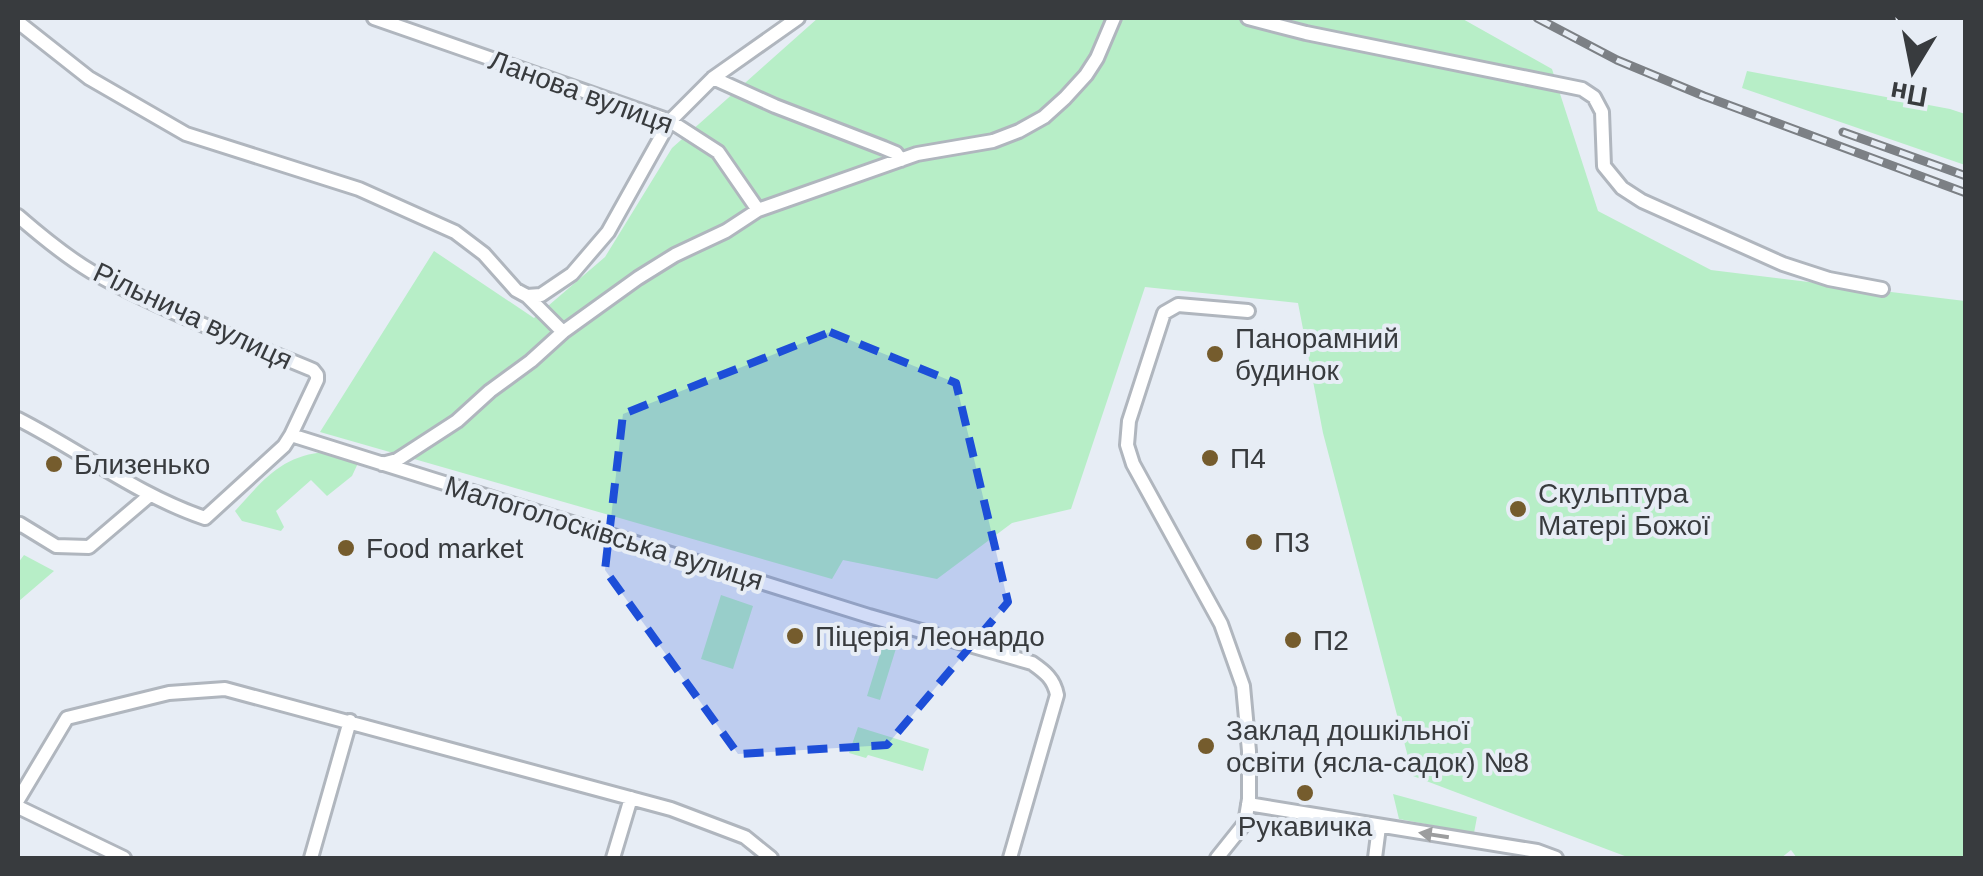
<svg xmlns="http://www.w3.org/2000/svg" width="1983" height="876" font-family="Helvetica,sans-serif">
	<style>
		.green { fill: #b7eec7 }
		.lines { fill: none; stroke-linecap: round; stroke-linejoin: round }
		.minor-casing { stroke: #b0b6be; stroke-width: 18 }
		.minor { stroke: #fff; stroke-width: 12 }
		.rail-casing { stroke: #7c8085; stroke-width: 9 }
		.rail { stroke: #e7edf5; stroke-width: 5; stroke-dasharray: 15; stroke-linecap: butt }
		.oneway { fill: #9c9d9e }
		.marked { fill: #1d4ed8; fill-opacity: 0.2; stroke: #1d4ed8; stroke-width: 8; stroke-dasharray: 20 12; stroke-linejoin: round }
		.poi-dot { fill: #755c2d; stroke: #e7edf5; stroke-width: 4 }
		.labels { text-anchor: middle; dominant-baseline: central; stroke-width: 8; stroke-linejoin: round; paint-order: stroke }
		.street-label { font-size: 28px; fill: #383b3e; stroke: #e7edf5 }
		.poi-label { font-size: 28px; fill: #383b3e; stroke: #e7edf5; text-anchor: start }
	</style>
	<rect width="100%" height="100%" fill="#e7edf5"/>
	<path class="green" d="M818 18H1461L1552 69 1598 211 1711 270 1965 301V858H1797L1791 850 1781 858H1630L1413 776 1323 433 1298 303 1145 287 1071 509 1012 523 937 579 843 560 832 579 320 432 434 251 534 318 605 257 672 148Z
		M1747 71 1950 109 1965 114V165L1742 88Z
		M326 452 346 459 359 461 352 476 327 496 311 480 276 511 284 527 281 531 242 521 235 511C263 480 282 455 326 452Z
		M24 555 54 571 19 601 18 563Z
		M721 595 753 606 733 669 701 659Z
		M885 638 898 642 880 700 867 696Z
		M858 727 929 749 923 771 868 755 866 758 849 753Z
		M1393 794 1477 817 1474 833 1399 819Z"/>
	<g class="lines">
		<defs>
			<path id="minor" d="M374 18 670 121 718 152 758 210
				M1248 18 1306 33 1582 89 1594 97 1602 112 1604 166 1622 188 1642 201 1783 264 1829 279 1882 289
				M18 22 89 78 186 134 359 189 455 232 484 254 516 290 527 296 541 295 572 274 608 232 670 121 713 78 798 18
				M713 78 775 106 884 148 896 153 901 160
				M18 216C41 236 65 256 92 272 162 311 239 339 313 370L317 375V380L291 435
				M527 296 563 332
				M18 419C81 451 137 495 205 518L284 446 291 435 869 616 1032 663C1045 672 1054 679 1057 695L1010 858
				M382 464 397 460 457 421 490 391 531 361 563 332 638 278 675 255 726 231 758 210 917 154 993 141 1019 131 1044 117 1065 98 1086 75 1097 58 1114 18
				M18 526 20 524 56 546 89 547 150 495
				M18 800 67 718 169 693 225 689 671 809 745 837 771 858
				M1248 804 1537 851 1556 858
				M18 807 124 858
				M311 858 350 721
				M613 858 631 798
				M1217 858 1245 823 1249 799V751L1243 686 1221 624 1133 464 1127 445 1129 421 1164 313 1178 305 1248 311
				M1375 858 1379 827"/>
		</defs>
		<use href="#minor" class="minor-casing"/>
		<use href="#minor" class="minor"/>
		<defs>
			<path id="rail" d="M1537 18 1617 60 1704 96 1966 193
				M1843 132 1966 176"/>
		</defs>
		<use href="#rail" class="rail-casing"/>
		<use href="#rail" class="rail"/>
	</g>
	<defs><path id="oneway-solid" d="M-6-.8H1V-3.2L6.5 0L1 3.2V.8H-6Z" transform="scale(2.5)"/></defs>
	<use class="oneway" href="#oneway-solid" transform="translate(1434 835) rotate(-171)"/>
	<path class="marked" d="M830 332 956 383 1008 602 887 745 738 754 605 570 623 414Z"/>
	<g class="poi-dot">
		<circle cx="1215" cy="354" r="10"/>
		<circle cx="1210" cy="458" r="10"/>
		<circle cx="54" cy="464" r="10"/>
		<circle cx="1518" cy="509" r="10"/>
		<circle cx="1254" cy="542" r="10"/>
		<circle cx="346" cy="548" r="10"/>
		<circle cx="795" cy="636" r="10"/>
		<circle cx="1293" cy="640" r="10"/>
		<circle cx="1206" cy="746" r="10"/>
		<circle cx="1305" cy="793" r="10"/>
	</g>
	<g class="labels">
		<g class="street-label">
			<text transform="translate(581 92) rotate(20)">Ланова вулиця</text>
			<text transform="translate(193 316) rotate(25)">Рільнича вулиця</text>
			<text transform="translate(604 533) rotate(17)">Малоголосківська вулиця</text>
		</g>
		<g class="poi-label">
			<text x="1235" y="338">Панорамний<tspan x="1235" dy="32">будинок</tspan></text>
			<text x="1230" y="458">П4</text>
			<text x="74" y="464">Близенько</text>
			<text x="1538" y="493">Скульптура<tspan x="1538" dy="32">Матері Божої</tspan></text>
			<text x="1274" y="542">П3</text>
			<text x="366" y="548">Food market</text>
			<text x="815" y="636">Піцерія Леонардо</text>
			<text x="1313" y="640">П2</text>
			<text x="1226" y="730">Заклад дошкільної<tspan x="1226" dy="32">освіти (ясла-садок) №8</tspan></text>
			<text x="1305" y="826" text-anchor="middle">Рукавичка</text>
		</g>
	</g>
	<rect width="1983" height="876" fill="none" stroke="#383b3e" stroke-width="40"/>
	<g transform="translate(1913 70) rotate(190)" stroke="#e7edf5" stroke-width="8" paint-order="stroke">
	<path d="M0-8L18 38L0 25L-18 38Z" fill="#383b3e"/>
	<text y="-15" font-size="28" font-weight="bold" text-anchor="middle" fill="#383b3e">Пн</text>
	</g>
</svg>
